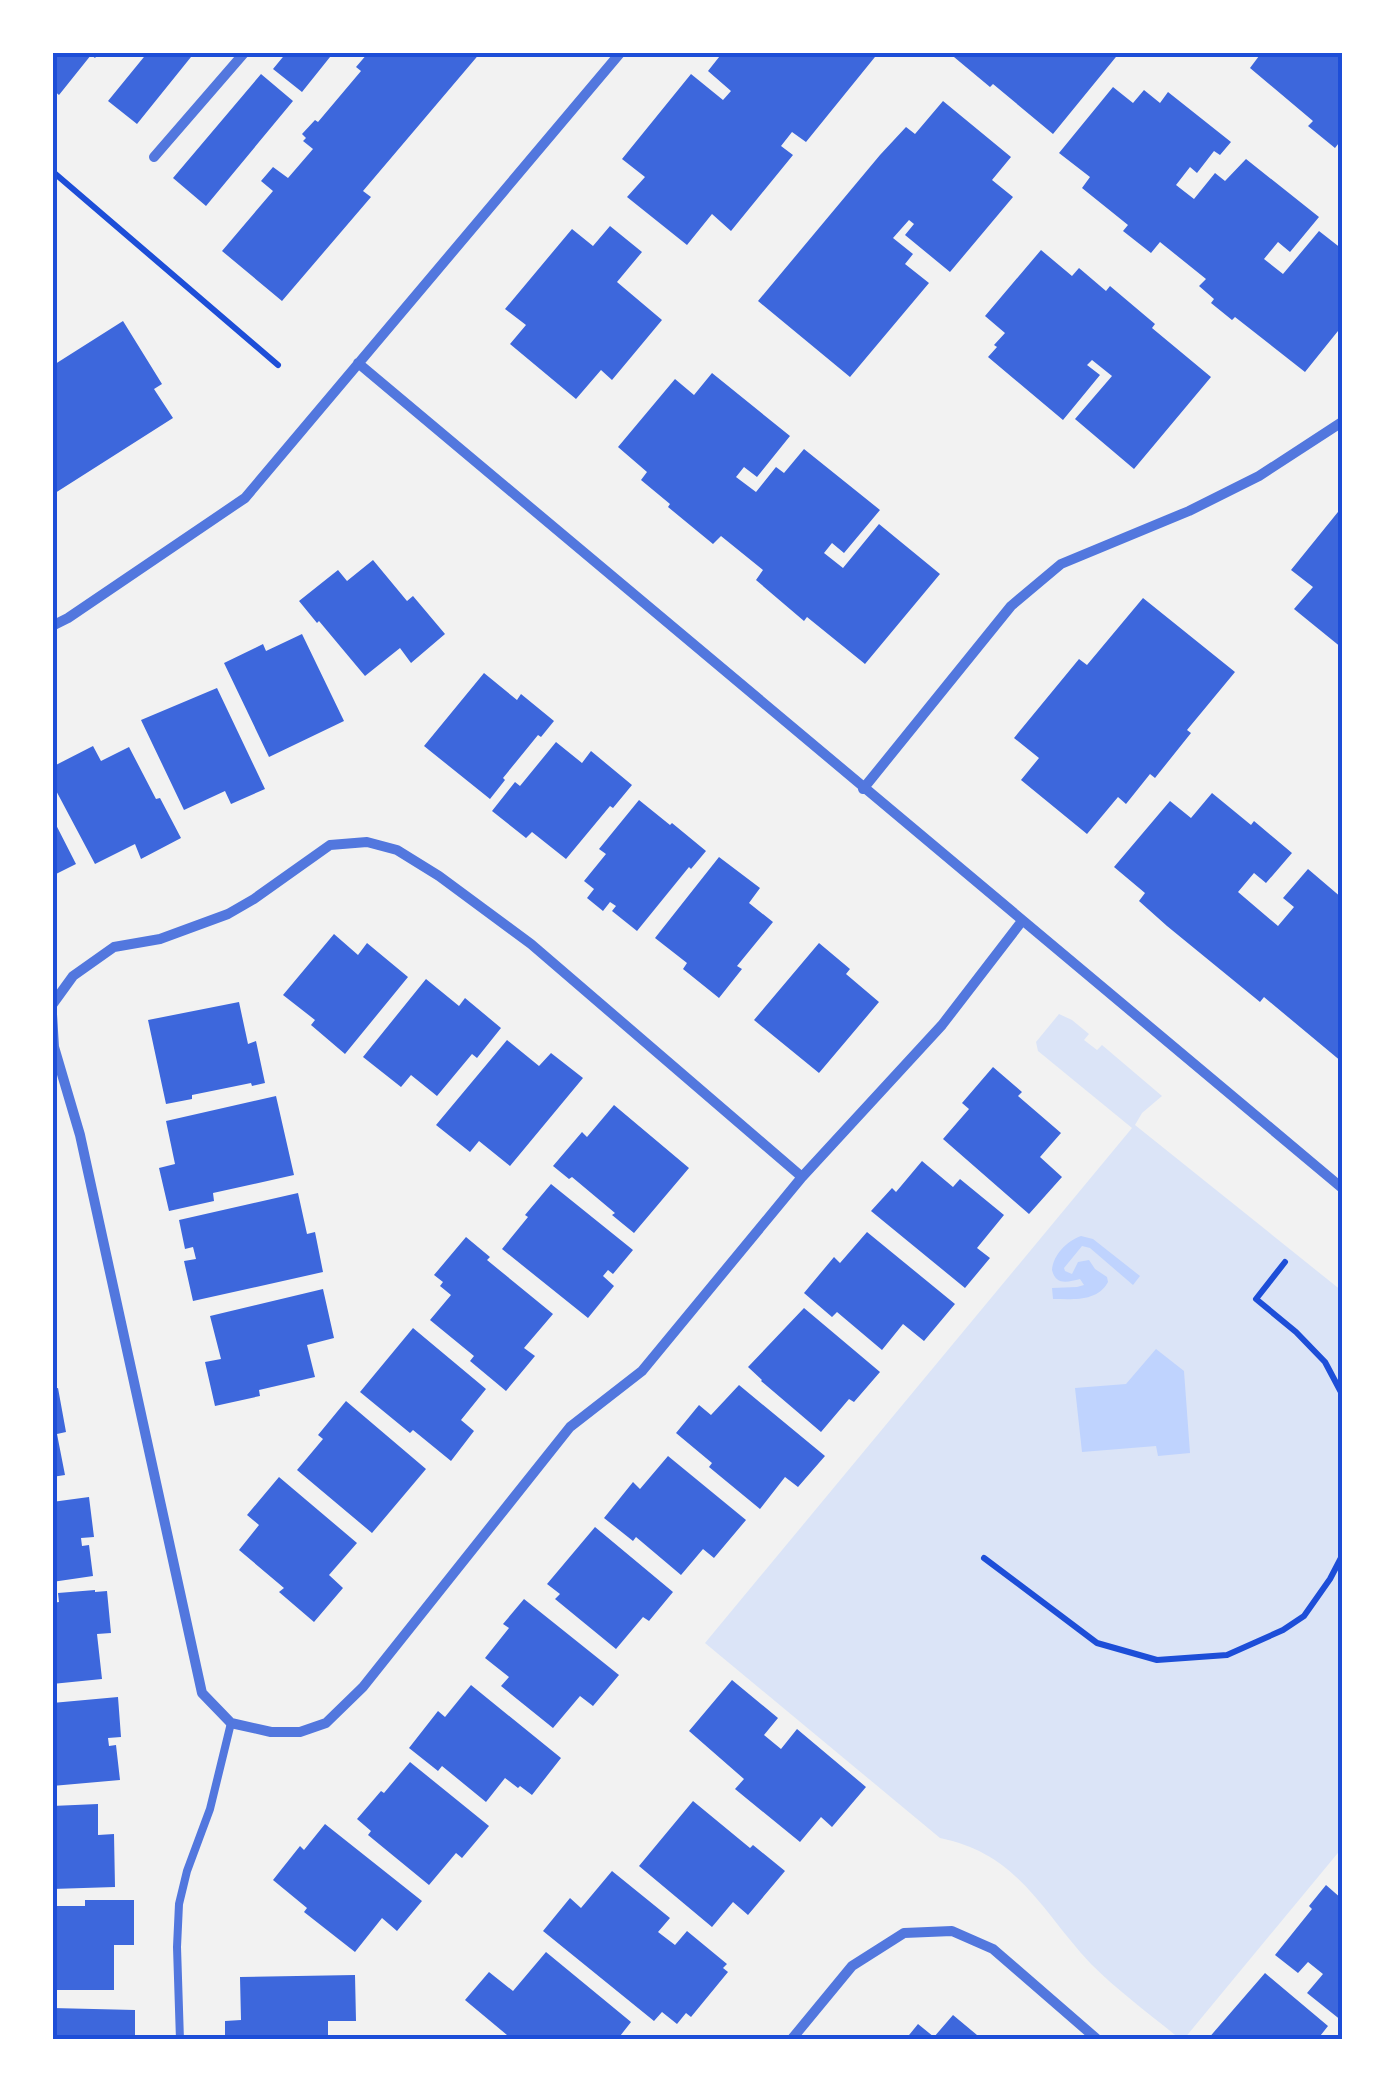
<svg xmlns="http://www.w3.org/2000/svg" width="1395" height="2092" font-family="'Titillium Web',sans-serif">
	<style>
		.green { fill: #dbe4f7 }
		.water { fill: #bfd3fe }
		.building { fill: #3d67dc }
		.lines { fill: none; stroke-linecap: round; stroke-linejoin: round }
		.path { stroke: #1d4ed8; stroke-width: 6 }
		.service { stroke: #5277de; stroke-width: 8 }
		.minor { stroke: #5277de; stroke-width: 10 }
		.neatline { fill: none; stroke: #1d4ed8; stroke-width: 4 }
	</style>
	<rect width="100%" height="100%" fill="#f2f2f2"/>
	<path class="green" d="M1059 1014 1072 1020 1089 1034 1084 1040 1097 1050 1102 1045 1162 1096 1142 1113 1135 1125 1342 1291V1848L1184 2039H1180C1151 2015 1118 1991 1091 1964 1041 1911 1019 1854 940 1838L705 1643 1132 1128 1038 1051 1036 1042Z"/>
	<path class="water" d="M1081 1236 1093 1239 1140 1276 1133 1285 1090 1248 1082 1246 1064 1268 1065 1271 1072 1274 1078 1262 1089 1260 1095 1269 1107 1277 1108 1282C1097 1302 1074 1299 1053 1299L1052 1288 1077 1287 1084 1285 1080 1279C1068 1282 1056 1286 1052 1270 1053 1255 1067 1241 1081 1236Z
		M1156 1349 1184 1371 1190 1453 1158 1456 1156 1446 1082 1452 1075 1388 1126 1384Z"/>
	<path class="building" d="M52 52H100L95 58 91 55 59 95 52 89Z
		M148 52H195L137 124 108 101Z
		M287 52H334L302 92 273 69Z
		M377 52H481L363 191 371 197 282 301 222 251 273 191 261 181 273 167 288 178 313 149 303 141 306 138 302 134 315 120 318 122 361 71 356 67 368 53 372 57Z
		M723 52H879L806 142 792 132 781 146 793 155 731 231 712 214 687 245 627 197 645 177 622 159 691 74 723 100 731 91 708 71Z
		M948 52H1120L1053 134 993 84 990 87Z
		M1262 52H1342V139L1335 148 1308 126 1313 121 1250 68Z
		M261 74 293 101 206 206 173 178Z
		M1113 87 1133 103 1144 90 1160 103 1168 92 1231 142 1220 155 1214 151 1197 173 1190 167 1176 185 1194 199 1215 173 1225 181 1246 159 1319 217 1290 252 1278 242 1264 259 1283 274 1319 231 1342 249V326L1305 372 1235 317 1232 320 1211 303 1214 299 1199 286 1206 279 1160 242 1151 253 1123 231 1128 225 1082 188 1090 177 1059 153Z
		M943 101 1011 157 992 180 1013 197 950 272 905 235 914 224 909 220 893 238 913 254 905 264 929 283 850 377 758 301 880 155 906 127 915 134Z
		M610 226 642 252 617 282 662 320 612 380 601 370 576 399 510 344 526 325 505 309 572 229 593 246Z
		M1041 250 1072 276 1079 268 1106 291 1110 286 1155 324 1152 328 1211 377 1134 469 1075 419 1112 376 1092 360 1087 365 1100 375 1063 420 988 357 997 347 994 345 1005 333 985 316Z
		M123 321 162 384 154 389 173 418 52 495V366Z
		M712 373 790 436 757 477 744 467 736 477 756 492 776 467 784 473 804 449 880 510 844 553 832 543 824 553 843 568 879 524 940 574 865 664 807 617 804 621 756 580 763 570 721 536 713 544 668 507 670 504 641 480 647 472 618 447 675 379 694 395Z
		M1342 507V648L1294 609 1313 587 1291 570Z
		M373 560 407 601 413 596 445 634 411 663 400 648 365 676 319 621 317 623 299 601 338 570 347 581Z
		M1143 598 1235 672 1187 730 1191 733 1155 778 1150 774 1126 804 1118 797 1087 834 1021 780 1039 758 1014 738 1079 659 1087 665Z
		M302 634 344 721 269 757 224 663 263 644 266 651Z
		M484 673 517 700 521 694 554 721 541 737 538 735 503 778 505 780 490 799 424 746Z
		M217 688 265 789 231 804 225 791 184 810 141 720Z
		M556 742 582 763 591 751 632 785 613 808 610 806 566 859 532 832 526 838 492 811 515 782 520 786Z
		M93 746 101 761 129 747 156 799 160 798 181 838 141 859 135 844 95 864 52 783V767Z
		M1212 793 1251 825 1254 821 1292 853 1266 883 1254 873 1238 892 1278 926 1294 907 1283 898 1308 869 1342 898 1340 906 1342 909V1062L1264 997 1260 1002 1167 926 1139 901 1145 893 1114 867 1170 801 1191 818Z
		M639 800 670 825 672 823 706 851 691 869 689 867 637 931 612 911 616 906 610 902 603 911 587 898 594 889 584 881 606 854 599 849Z
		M52 817 76 864 52 876Z
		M719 857 760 888 749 903 773 922 737 966 742 969 719 998 683 969 687 963 655 938Z
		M334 934 358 955 367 943 408 977 345 1054 311 1025 315 1020 283 995Z
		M819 943 850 969 846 974 879 1002 819 1073 754 1020Z
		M426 979 459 1006 465 998 501 1028 477 1058 472 1054 437 1096 411 1075 401 1087 363 1057Z
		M239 1002 248 1044 256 1041 265 1083 252 1086 251 1083 192 1095V1099L166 1104 148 1020Z
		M507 1040 539 1066 551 1053 583 1078 510 1166 479 1141 470 1152 436 1125Z
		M993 1067 1022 1092 1018 1096 1061 1133 1040 1157 1062 1177 1029 1214 943 1139 969 1109 962 1103Z
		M276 1096 294 1175 213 1193 214 1201 169 1211 159 1168 175 1164 166 1121Z
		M614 1105 689 1168 634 1233 612 1215 615 1213 572 1177 569 1179 553 1166 582 1132 587 1137Z
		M922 1161 953 1187 960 1179 1004 1215 977 1248 990 1258 965 1288 871 1211 892 1188 896 1192Z
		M551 1184 633 1250 613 1274 608 1270 603 1276 614 1286 588 1318 502 1249 528 1217 525 1215Z
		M298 1193 307 1234 315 1232 323 1272 193 1301 184 1261 196 1259 193 1247 185 1249 179 1220Z
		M867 1232 955 1304 924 1341 903 1324 882 1350 837 1312 832 1317 804 1293 834 1257 840 1263Z
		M466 1237 490 1257 487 1260 553 1314 524 1348 535 1356 506 1391 470 1361 474 1356 430 1320 451 1295 440 1286 443 1282 434 1275Z
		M323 1289 334 1338 307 1345 315 1377 259 1390 260 1396 215 1406 205 1362 221 1359 210 1316Z
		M804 1308 880 1372 854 1402 849 1399 821 1432 761 1381 762 1380 748 1367Z
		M413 1328 486 1389 461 1420 474 1431 451 1461 413 1430 410 1433 360 1392Z
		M739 1385 825 1456 798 1487 785 1477 760 1509 709 1467 712 1463 676 1433 699 1405 711 1415Z
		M58 1388 66 1432 57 1434 65 1475 52 1477V1389Z
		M346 1401 426 1469 372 1533 297 1470 323 1439 318 1435Z
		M668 1456 746 1520 714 1558 703 1549 681 1575 636 1537 633 1541 604 1518 633 1482 640 1489Z
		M279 1477 357 1543 329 1575 343 1588 314 1622 279 1592 284 1588 239 1550 259 1525 247 1515Z
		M89 1497 94 1537 81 1538 82 1546 89 1545 93 1576 52 1582V1502Z
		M595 1527 673 1592 649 1621 643 1617 616 1649 555 1599 560 1594 547 1584Z
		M95 1590V1592L107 1591 111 1633 97 1634 102 1679 52 1684V1603L59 1602 58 1593Z
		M524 1599 619 1675 593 1706 580 1696 553 1728 501 1686 509 1677 485 1658 509 1628 503 1624Z
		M732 1680 778 1718 764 1735 781 1749 797 1729 866 1787 832 1827 821 1817 800 1842 735 1789 744 1779 689 1731Z
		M471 1685 561 1758 532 1795 520 1786 518 1788 505 1778 486 1802 442 1766 438 1771 409 1748 438 1711 445 1717Z
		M118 1697 121 1737 108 1738 109 1746 116 1745 120 1780 52 1786V1703Z
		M410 1762 489 1826 462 1858 456 1853 429 1885 368 1835 371 1831 357 1819 381 1791 384 1793Z
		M693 1801 750 1848 753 1845 785 1871 748 1915 733 1902 712 1927 639 1866Z
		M98 1804V1835L114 1834 115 1887 52 1889V1806Z
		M325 1824 422 1901 397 1931 382 1918 355 1952 304 1912 307 1908 273 1880 300 1846 304 1850Z
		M612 1871 670 1918 658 1932 675 1945 687 1931 727 1964 723 1968 728 1972 691 2017 686 2013 677 2024 662 2012 654 2021 543 1931 570 1898 581 1908Z
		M1326 1885 1342 1899V2021L1307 1993 1323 1974 1308 1962 1298 1973 1275 1955 1312 1909 1309 1906Z
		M85 1900H134V1945H114V1990H52V1906H85Z
		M546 1952 631 2022 617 2040H513L465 2000 489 1972 513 1991Z
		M1265 1973 1328 2026 1317 2040H1207Z
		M355 1975 356 2021H328V2040H225V2021L241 2020 240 1977Z
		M52 2008 135 2010V2039L52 2040Z
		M953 2015 983 2040H905L918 2024 934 2037Z"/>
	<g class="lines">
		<path class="path" d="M52 171 278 365
			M1285 1262 1256 1299 1296 1332 1325 1362 1342 1394
			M984 1558 1097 1643 1157 1660 1227 1655 1283 1630 1304 1616 1330 1579 1342 1556"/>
		<path class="service" d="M180 2040 177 1947 179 1904 187 1871 210 1809 231 1723"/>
		<path class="minor" d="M154 157 245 52
			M358 363 1342 1188
			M52 626 68 618 245 498 621 52
			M863 789 1011 606 1061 564 1189 511 1259 476 1342 422
			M52 1005 73 976 114 947 160 939 228 914 254 899 330 845 367 842 397 850 439 876 531 944 802 1177
			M52 1014 54 1047 80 1135 202 1693 231 1723 271 1732H300L326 1723 363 1687 570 1427 642 1371 802 1177 942 1025 1022 921
			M791 2040 852 1966 904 1933 952 1931 993 1949 1098 2040"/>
	</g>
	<rect width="1395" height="2092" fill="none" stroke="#ffffff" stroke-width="110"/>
	<rect x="55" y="55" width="1285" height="1982" class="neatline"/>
</svg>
